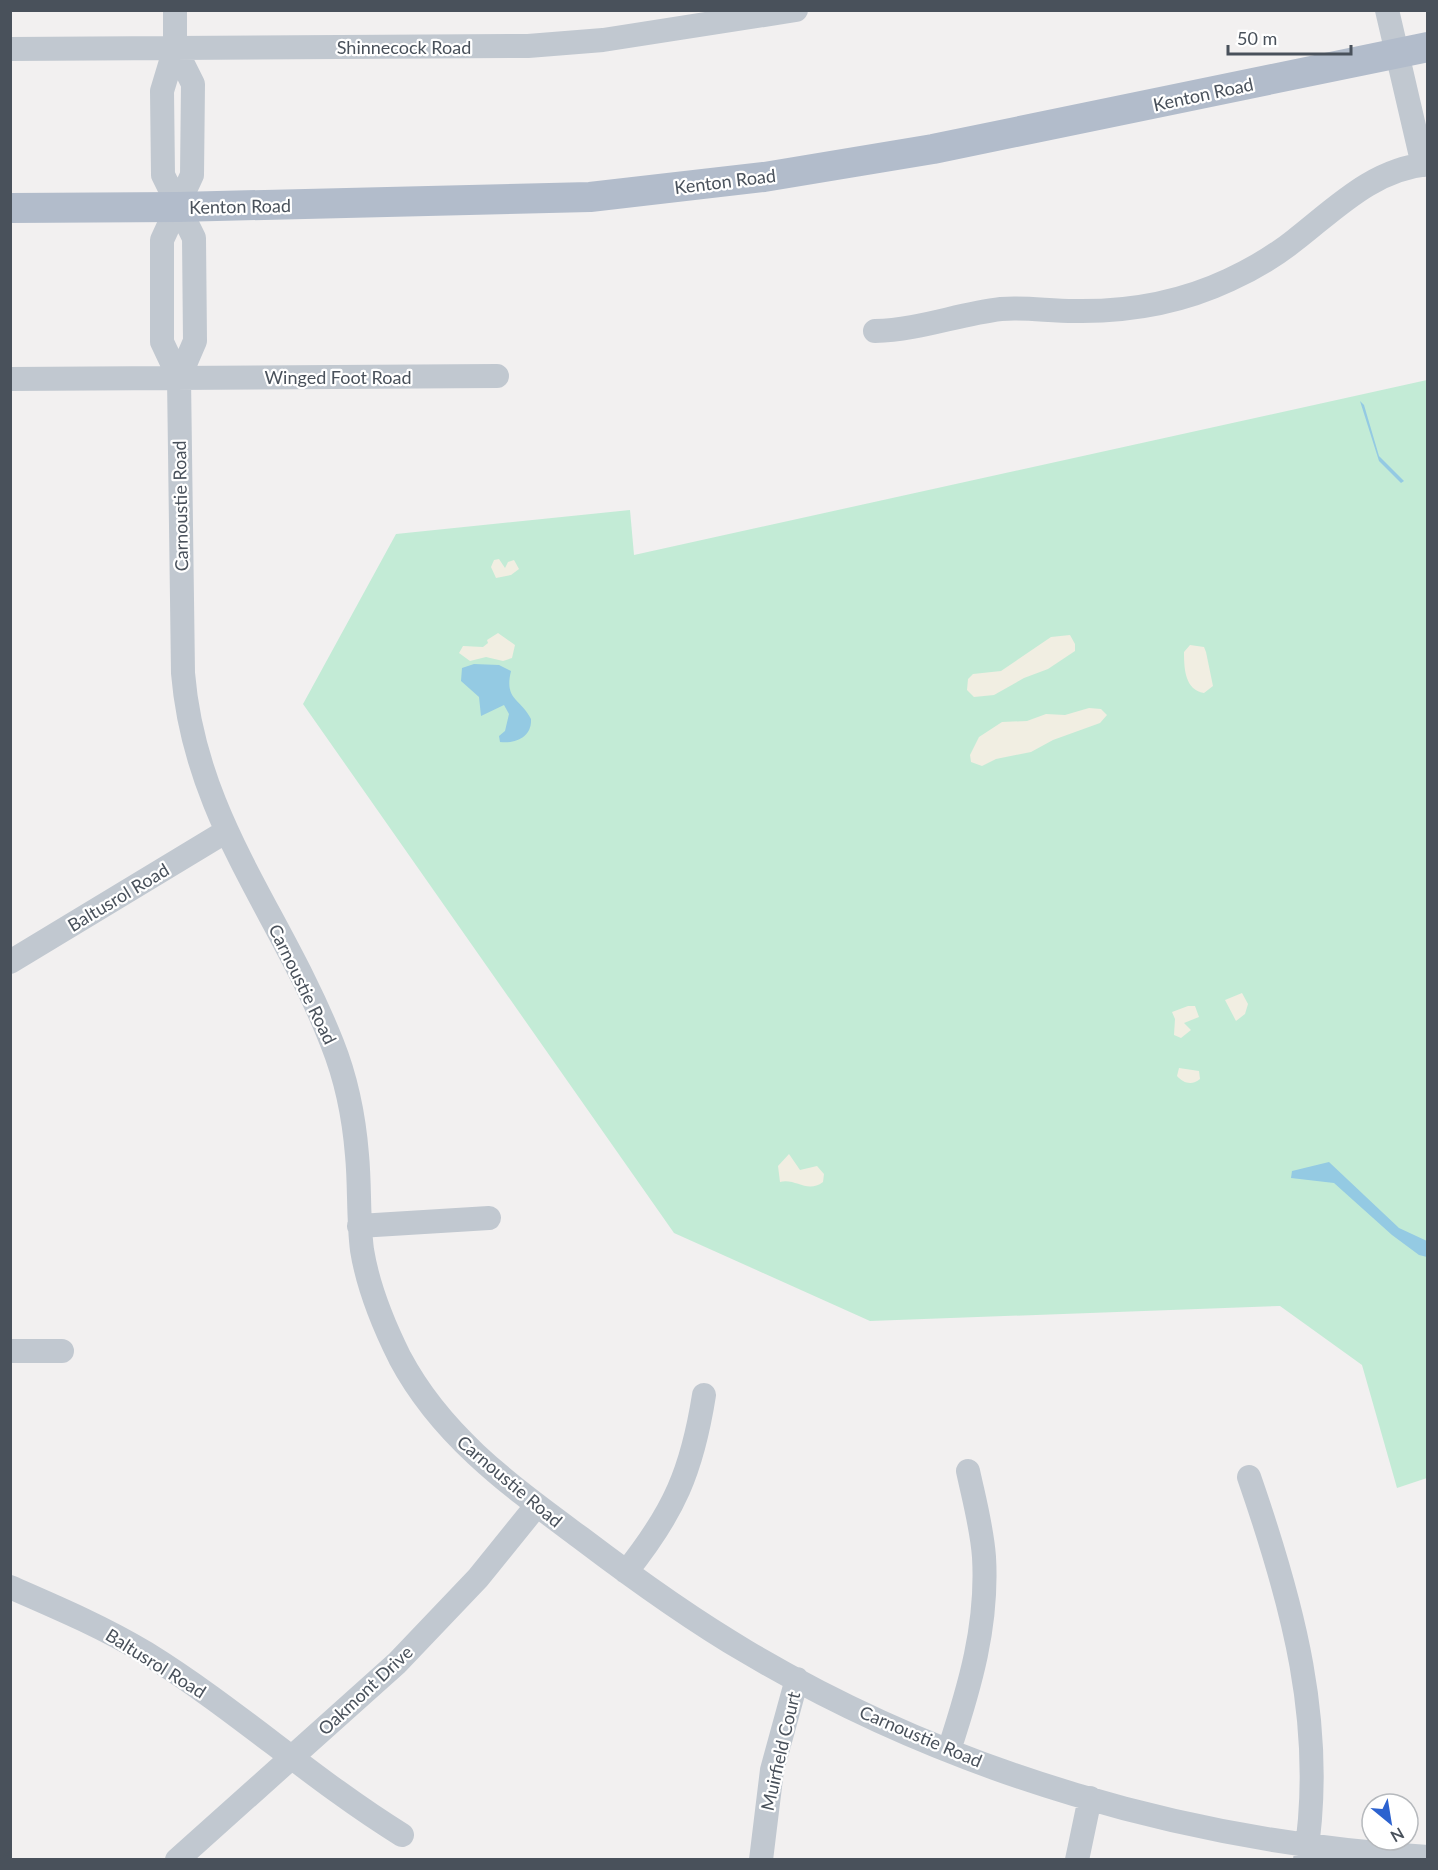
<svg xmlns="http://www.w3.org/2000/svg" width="1438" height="1870" font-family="Lato,sans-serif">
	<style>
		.green { fill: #c3ebd6 }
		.sand { fill: #f1eee2 }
		.water { fill: #94cae3 }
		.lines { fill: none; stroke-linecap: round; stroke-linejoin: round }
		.minor { stroke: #c1c8d0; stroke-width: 24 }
		.major { stroke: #b2bccb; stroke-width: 30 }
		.labels { text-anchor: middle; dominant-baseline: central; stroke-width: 4.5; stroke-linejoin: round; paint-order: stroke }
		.street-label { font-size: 18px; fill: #49515b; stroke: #fff }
	</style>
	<rect width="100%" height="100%" fill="#f2f0f0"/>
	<path class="green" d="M1427 380V1478L1397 1488 1362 1365 1280 1306 870 1321 674 1233 303 704 396 534 630 510 634 555Z"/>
	<path class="sand" d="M499 559 505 568 508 562 514 560 519 569 511 575 496 578 491 567 494 560Z
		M498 633 515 645 512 658 503 661 486 657 470 661 459 653 463 646 483 647 488 643 487 640Z
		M1070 635 1075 644V651L1048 669 1024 678 994 695 974 697 967 690 968 679 973 674 1001 671 1051 637Z
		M1190 645 1204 647 1206 652 1213 686 1204 693C1185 690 1184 669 1184 652Z
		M1089 708 1101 709 1107 715 1100 723 1053 740 1031 752 996 759 982 766 971 762 970 755 979 737 1002 722 1027 721 1046 714 1065 715Z
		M1242 993 1248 1004 1245 1014 1236 1021 1225 1000Z
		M1188 1006H1195L1199 1017 1184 1023 1191 1030 1181 1038 1174 1035 1175 1019 1172 1012Z
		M1179 1068 1199 1071 1200 1079C1192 1086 1183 1083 1177 1076Z
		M789 1154 800 1170 817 1166 824 1174 823 1182C807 1194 796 1178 780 1182L778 1166Z"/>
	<path class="water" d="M1360 401 1364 405 1379 456 1404 481 1401 483 1379 461Z
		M474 664 499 665 511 671C504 700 520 698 531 719 532 737 516 744 500 742L499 736 505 731 509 714 504 705 481 716 479 697 461 681 462 668Z
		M1329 1162 1399 1228 1427 1241V1257L1419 1255 1392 1235 1334 1183 1291 1178 1292 1171Z"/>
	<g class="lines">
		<path class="minor" d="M175 10V48L162 91 163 175 194 238 195 341 179 378
			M1387 10 1423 165
			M175 48 193 84 192 175 162 240V342L179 378 183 673C195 819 281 913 332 1043 346 1078 354 1117 357 1155 360 1186 358 1218 362 1250 368 1287 383 1324 400 1358 442 1437 511 1486 581 1538 635 1579 689 1618 747 1652 951 1773 1191 1843 1428 1857
			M10 49 528 46 603 40 796 10
			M875 331C919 330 958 314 1001 309 1025 307 1049 311 1074 311 1128 312 1180 303 1229 280 1253 269 1275 256 1295 240 1335 209 1373 169 1428 164
			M10 379 497 376
			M10 962 225 832
			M359 1226 489 1218
			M10 1351H62
			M1249 1477C1292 1601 1327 1726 1305 1860
			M626 1572C674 1512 692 1471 704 1395
			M10 1587C56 1607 103 1627 146 1653 235 1708 313 1780 402 1835
			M949 1750C970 1686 988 1625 984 1557 982 1528 974 1499 968 1471
			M177 1860 397 1663 478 1578 537 1505
			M761 1860 772 1770 797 1679
			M1077 1860 1090 1798"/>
		<path class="major" d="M10 208 178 207 590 197 764 177 933 149 1428 47"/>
	</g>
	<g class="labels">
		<g class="street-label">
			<text x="404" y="47">Shinnecock Road</text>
			<text transform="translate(1203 94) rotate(-12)">Kenton Road</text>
			<text transform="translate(725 181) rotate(-7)">Kenton Road</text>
			<text transform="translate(240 206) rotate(-1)">Kenton Road</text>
			<text x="338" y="377">Winged Foot Road</text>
			<text transform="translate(180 506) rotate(-91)">Carnoustie Road</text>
			<text transform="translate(118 897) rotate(-31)">Baltusrol Road</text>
			<text transform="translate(303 984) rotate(64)">Carnoustie Road</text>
			<text transform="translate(510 1481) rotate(40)">Carnoustie Road</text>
			<text transform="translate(156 1663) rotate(32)">Baltusrol Road</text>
			<text transform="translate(365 1690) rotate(-43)">Oakmont Drive</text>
			<text transform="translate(921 1736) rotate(23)">Carnoustie Road</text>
			<text transform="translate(780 1751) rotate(-77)">Muirfield Court</text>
		</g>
	</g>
	<rect width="1438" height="1870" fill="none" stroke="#49515b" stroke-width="24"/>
	<g transform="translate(1390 1822) rotate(150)"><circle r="28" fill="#ffffff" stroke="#b6b9bd" stroke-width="1.5"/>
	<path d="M0-4.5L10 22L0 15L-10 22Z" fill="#2c62cf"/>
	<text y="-9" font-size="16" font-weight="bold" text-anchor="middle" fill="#49515b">N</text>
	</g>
	<path d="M1228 45v9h123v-9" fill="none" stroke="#49515b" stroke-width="3"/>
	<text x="1237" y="45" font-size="18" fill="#49515b" stroke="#ffffff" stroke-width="4.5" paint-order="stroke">50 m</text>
</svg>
